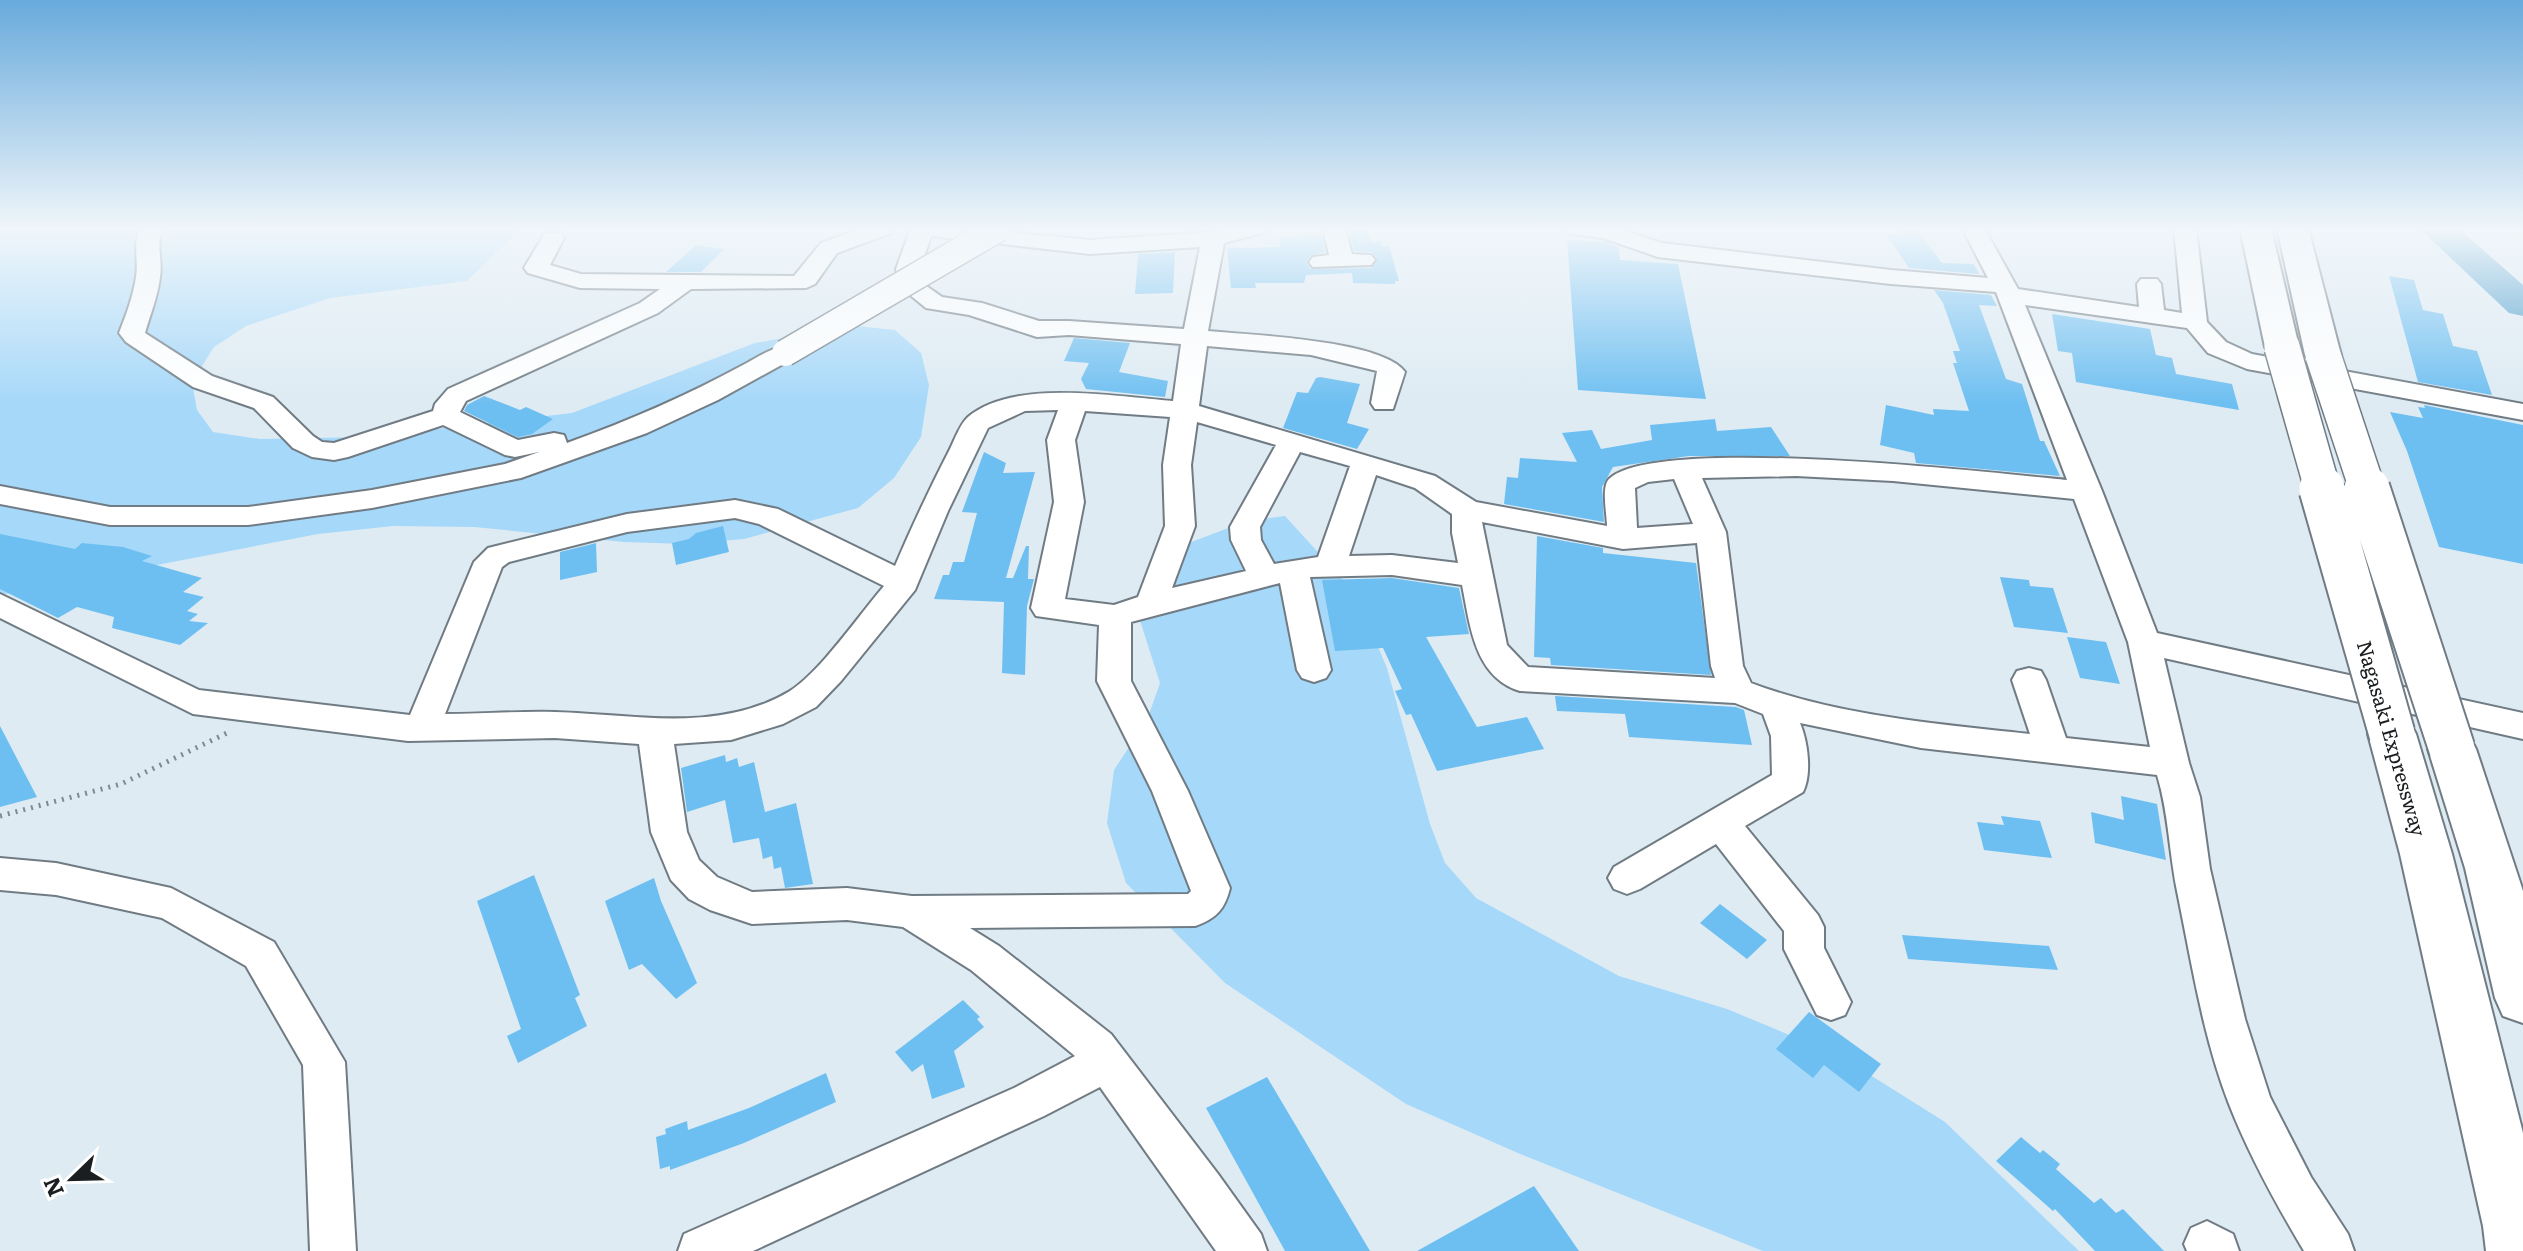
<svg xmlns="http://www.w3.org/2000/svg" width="2523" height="1251" font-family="Literata,serif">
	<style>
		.green { fill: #a6d8f9 }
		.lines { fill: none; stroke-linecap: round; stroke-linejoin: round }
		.river { fill: #489aca; fill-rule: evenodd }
		.building { fill: #6ebff1 }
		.minor-casing { stroke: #707b83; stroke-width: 4 }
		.highway-casing { stroke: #707b83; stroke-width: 4 }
		.path { stroke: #80898e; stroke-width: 5; stroke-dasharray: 2 6; stroke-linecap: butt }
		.minor { fill: #fff; fill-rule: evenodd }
		.highway { fill: #fff; fill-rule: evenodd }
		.minor-bridge-casing { stroke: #707b83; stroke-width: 29; stroke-linecap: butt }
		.highway-bridge-far1-casing { stroke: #707b83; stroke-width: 38; stroke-linecap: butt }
		.highway-bridge-casing { stroke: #707b83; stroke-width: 49; stroke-linecap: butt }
		.minor-bridge { stroke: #fff; stroke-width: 26 }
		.highway-bridge-far1 { stroke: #fff; stroke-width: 35 }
		.highway-bridge { stroke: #fff; stroke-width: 45 }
		.labels { text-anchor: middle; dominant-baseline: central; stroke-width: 7; stroke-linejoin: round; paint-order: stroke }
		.street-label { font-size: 20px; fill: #1a1e21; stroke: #fff }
	</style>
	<rect width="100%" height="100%" fill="#deebf3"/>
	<path class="green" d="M0 228H521L467 281 330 298 246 326 214 347 192 382 197 410 213 432 260 439 368 437 572 413 755 343 856 326 895 330 921 353 929 385 921 437 894 478 858 508 744 539 687 544 624 542 474 527 393 526 318 534 0 595Z
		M1285 516 1355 593 1387 668 1430 824 1445 863 1476 898 1619 976 1727 1009 1840 1056 1945 1122 2079 1251H1763L1518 1153 1406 1104 1225 983 1126 883 1107 823 1114 770 1147 720 1160 683 1137 611 1186 544 1247 521Z"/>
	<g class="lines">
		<path class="river" d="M2419 228H2458L2523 285V316L2509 313Z"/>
	</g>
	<path class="building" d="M1900 228H1916L1942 263 1974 264 1979 274 1909 268 1886 234H1903Z
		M1366 229 1371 242 1381 241 1383 247 1389 246 1399 281H1395V284L1353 283 1352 273 1306 275 1304 283H1255L1256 288H1231L1227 248 1281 247 1278 238 1322 235 1325 252 1311 255 1306 262 1311 269 1371 268 1377 258 1371 252 1354 251 1349 230Z
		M1567 240 1606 242 1619 247 1620 260 1678 264 1706 399 1578 390Z
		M696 245 724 249 701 272H666Z
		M1175 252 1173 293 1135 294 1138 254Z
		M2389 276 2414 280 2423 310 2443 314 2453 346 2477 351 2492 395 2418 382Z
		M1934 290 1991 295 1997 306 1979 305 2006 379 2022 384 2040 441H2044L2060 476 1916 463 1914 453 1880 445 1886 405 1934 415 1933 409 1969 411 1953 363H1957L1953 351H1960L1943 303Z
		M2052 314 2150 329 2156 355 2172 358 2176 374 2232 384 2239 410 2076 382 2072 353 2058 351Z
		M1074 338 1130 343 1119 372 1168 381 1165 397 1086 389 1081 379 1089 363 1064 361Z
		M1320 377 1360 384 1347 423 1369 429 1357 449 1283 428 1297 392 1308 393 1316 378Z
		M484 396 520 410 526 407 553 419 532 434 518 437 464 411 467 405Z
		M2424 405 2523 425V564L2439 547 2407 451 2390 412 2423 418 2418 407 2425 408Z
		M1715 419 1717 431 1771 427 1790 456H1689L1613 467 1602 487 1604 522 1504 504 1507 477 1518 478 1520 458 1577 462 1562 433 1592 430 1601 449 1652 440 1650 425Z
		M984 452 1006 463 1003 473 1035 472 1006 578H1013L1026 546H1029L1028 579H1034L1027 606 1025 675 1002 673 1004 602 934 599 943 575H949L953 562H964L977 513 962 512Z
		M723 526 729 552 676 565 672 543 689 539 696 533Z
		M0 534 75 549 82 543 123 547 152 556 142 561 202 578 183 592 204 597 187 611 198 614 189 621 208 623 180 645 112 628 114 617 77 607 58 618 0 589Z
		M1537 536 1603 548V553L1696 563 1711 675 1551 665 1550 658 1534 657Z
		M596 543 597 572 560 580V552Z
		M2000 577 2029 580 2030 586 2053 588 2068 633 2014 627Z
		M1392 578 1459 588 1469 634 1426 637 1477 727 1527 717 1544 749 1437 771 1411 714 1406 715 1395 691 1402 689 1383 648 1335 651 1322 580Z
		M2067 637 2106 642 2120 684 2080 678Z
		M1555 696 1736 707 1744 710 1752 745 1629 737 1625 714 1557 711Z
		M0 726 37 797 0 807Z
		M725 755 726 762 737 758 739 767 754 762 765 812 796 803 813 884 785 888 781 867 774 869 772 856 763 859 759 838 733 843 725 800 687 812 681 768Z
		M2121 796 2157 804 2166 860 2095 843 2091 812 2124 820Z
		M2001 816 2040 821 2052 858 1984 850 1977 822 2004 825Z
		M534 875 580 995 575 998 587 1026 518 1063 507 1036 521 1029 477 901Z
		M654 878 661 901 697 983 676 999 642 964 629 970 605 901Z
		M1720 904 1767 940 1747 959 1700 923Z
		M1902 935 2049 946 2058 970 1908 959Z
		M963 1000 980 1017 977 1019 984 1027 954 1051 965 1087 932 1099 923 1064 912 1072 895 1052Z
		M1809 1012 1881 1064 1859 1092 1824 1065 1813 1078 1776 1049Z
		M826 1073 836 1102 744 1143 670 1170V1166L660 1169 656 1137 666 1134 665 1129 687 1121 688 1130 749 1108Z
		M1267 1077 1370 1251H1285L1206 1108Z
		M2021 1137 2040 1153 2043 1150 2060 1164 2056 1169 2094 1203 2101 1198 2116 1213 2123 1209 2164 1251H2095L2055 1209 2053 1211 1996 1161Z
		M1534 1186 1579 1251H1417Z"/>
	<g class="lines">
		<defs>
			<path id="minor" d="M141 228H163C155 245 163 258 160 277 158 296 150 315 145 333L212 376 273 397 313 436 322 442 334 443 433 411 435 404 448 389 640 303 660 289 580 288 528 273 524 268 545 233H561L564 238 550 265 581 274 794 276 821 243 863 228H894L891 233 837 253 815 284 806 288 691 289 658 313 466 401 460 412 518 440 554 433 564 435 567 443C628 421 686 396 743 365 759 357 776 343 794 348L798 353 794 358 718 400 647 433 521 478 372 508 248 525H110L0 504V486L110 507H248L372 490 505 464 539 452 515 457 505 455 443 425 348 457 334 460 312 457 293 448 254 408 193 387 126 342 119 333C126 315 133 297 136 277 139 259 132 245 141 228Z
				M911 228H968L1090 240 1212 232 1229 228H1265L1262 233 1224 243 1208 331C1249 335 1383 340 1405 372L1393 409H1375L1371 403 1377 371 1311 355 1207 346 1199 406 1435 476 1476 502 1607 526C1607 515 1601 487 1609 479 1654 434 1995 473 2067 480L1996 292 1891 284 1658 257 1603 238 1565 233 1562 228H1616L1662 243 1891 270 1988 278 1962 228H1984L2018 289 2139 307 2137 284 2141 279H2157L2161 284 2164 310 2182 313 2174 228H2196L2207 322 2226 342 2252 354 2523 404V420L2247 369 2208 353 2187 328 2025 305 2102 491 2157 633 2523 713V739L2164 658 2189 763 2200 797 2210 869 2245 1019 2270 1097 2311 1177 2348 1234 2354 1251H2304C2276 1204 2249 1155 2229 1104 2203 1037 2192 965 2178 896 2169 855 2169 814 2157 775L1921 748 1800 723C1808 742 1812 774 1803 792L1745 826 1818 915 1824 927V948L1851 1002 1845 1015 1831 1020 1817 1015 1784 949V931L1716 844 1640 889 1627 894 1614 889 1608 878 1614 867 1772 775 1771 736 1763 714 1735 703 1520 691C1474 677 1470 624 1462 585L1392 575 1310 577 1331 670 1326 678 1314 682 1302 678 1297 670 1280 583 1131 622V681L1188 791 1230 888C1225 909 1216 919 1195 926L970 928 999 946 1111 1034 1218 1174 1261 1234 1267 1251H1216L1100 1087 1044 1116 753 1251H678L684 1234 1014 1088 1075 1056 971 970 903 927 847 920 752 924 710 910 689 899 671 880 651 832 639 744 555 738 408 741 193 714 0 618V594L199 690 410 715 474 562 488 548 627 514 735 500 778 509 895 566C912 526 930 488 950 449 955 439 960 424 968 417 1014 378 1117 397 1173 401L1181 344 1069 335 1037 337 969 315 926 308 899 286 896 269ZM931 236 1090 254 1200 247 1184 329 1069 321H1039L982 303 942 297 922 283 920 269ZM1058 410 1047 440 1054 502 1031 608 1036 616 1099 625 1097 681 1152 791 1191 891 1188 894 912 896 847 888 752 892 717 877 699 860 687 832 674 744 731 740 783 724 816 707 841 681 915 590 948 511 988 428 1025 411ZM1085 411 1170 417 1163 465 1165 526 1138 597 1114 605 1065 599 1084 502 1075 440ZM1197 422 1276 445 1230 527 1231 540 1246 571 1172 588 1195 526 1191 465ZM1300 452 1350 466 1318 557 1274 564 1261 540 1260 527ZM1376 475 1415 488 1452 514V533L1458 563 1392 555 1349 556ZM1796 476 1893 481 2074 499 2128 642 2150 747 2066 738 2046 680 2041 671 2029 668 2017 671 2012 680 2030 734C1938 724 1839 716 1751 683L1743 666 1726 532 1702 478ZM1674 479 1693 524 1637 528 1635 488 1648 482ZM735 518 759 524 884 586C859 615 821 671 790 691 719 734 633 714 555 712 518 711 481 714 445 714L502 567 509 562 627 532ZM1482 522 1623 549 1697 543 1711 666 1715 678 1528 667 1507 645Z
				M1323 228H1345L1352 254 1371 255 1375 260 1371 265 1313 267 1309 262 1313 257 1329 255Z
				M0 858 56 863 171 888 274 942 345 1062 356 1251H310L303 1065 246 966 162 918 56 895 0 890Z
				M2207 1221 2233 1234 2239 1251H2187L2184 1244 2191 1228Z"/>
			<path id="highway" d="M2240 228H2271L2299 347 2294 354 2282 357 2270 354 2265 347Z
				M2277 228H2308L2341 355 2335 362 2323 366 2311 362 2305 355Z
				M2392 716 2409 721 2416 734 2452 854 2523 1133V1251H2486L2483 1226 2400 854 2368 734 2375 721Z
				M2452 731 2469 736 2476 749 2523 891V1023L2503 1016 2495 998 2465 868 2428 749 2435 736Z"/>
		</defs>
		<use href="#minor" class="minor-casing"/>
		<use href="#highway" class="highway-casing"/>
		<path class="path" d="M0 816 121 784 227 733"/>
		<use href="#minor" class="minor"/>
		<use href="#highway" class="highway"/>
		<defs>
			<path id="minor-bridge" d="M785 353 999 228"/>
			<path id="highway-bridge-far1" d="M2282 347 2323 491
				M2323 355 2368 491"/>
			<path id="highway-bridge" d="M2322 489 2392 734
				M2367 489 2452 749"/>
		</defs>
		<use href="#minor-bridge" class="minor-bridge-casing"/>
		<use href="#highway-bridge-far1" class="highway-bridge-far1-casing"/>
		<use href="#highway-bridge" class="highway-bridge-casing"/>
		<use href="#minor-bridge" class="minor-bridge"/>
		<use href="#highway-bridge-far1" class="highway-bridge-far1"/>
		<use href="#highway-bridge" class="highway-bridge"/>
	</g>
	<linearGradient id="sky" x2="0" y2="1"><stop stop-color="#68aadc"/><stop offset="0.57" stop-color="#f0f6fa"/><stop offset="1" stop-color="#f0f6fa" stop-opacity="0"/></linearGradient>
	<rect width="2523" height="403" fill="url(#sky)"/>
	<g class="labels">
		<g class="street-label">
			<text transform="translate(2393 738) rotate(74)">Nagasaki Expressway</text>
		</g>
	</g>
	<g transform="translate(72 1179) rotate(247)" stroke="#ffffff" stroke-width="6" paint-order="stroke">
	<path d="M0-6L14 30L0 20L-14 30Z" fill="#1a1e21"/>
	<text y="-12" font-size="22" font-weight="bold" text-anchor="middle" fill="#1a1e21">N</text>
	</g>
</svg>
